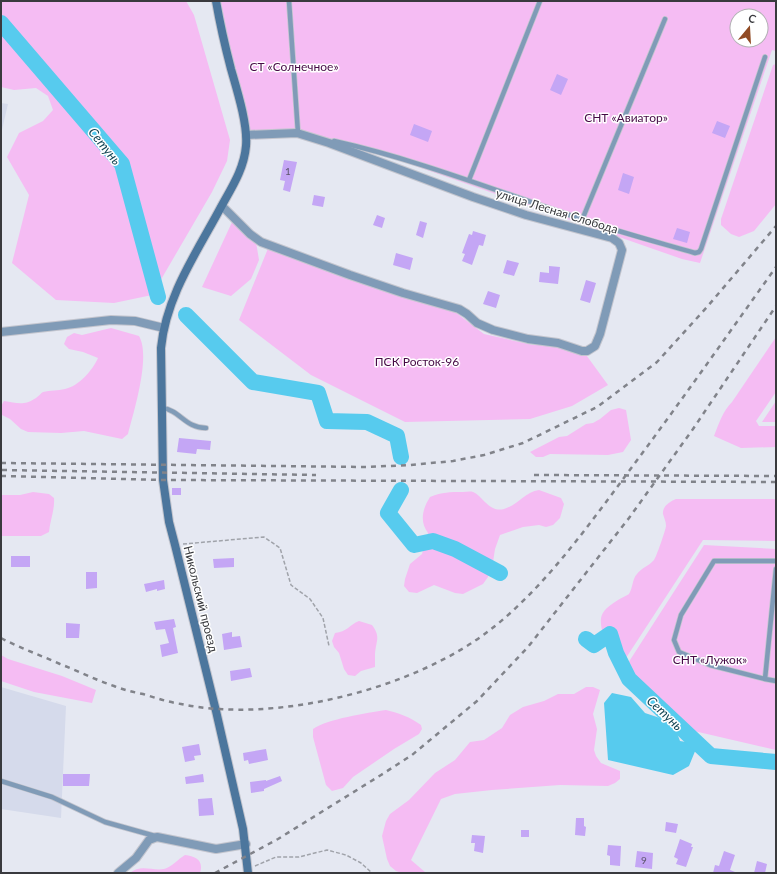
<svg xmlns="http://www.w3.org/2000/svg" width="777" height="874" font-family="Lato,sans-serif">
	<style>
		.built { fill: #d5daeb }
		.green { fill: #f5bcf3; fill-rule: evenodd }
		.water { fill: #57cbee }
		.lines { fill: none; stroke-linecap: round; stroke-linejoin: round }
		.river { stroke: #57cbee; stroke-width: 16 }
		.building { fill: #c4a6f5 }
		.service-casing { stroke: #c3c5ce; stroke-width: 6 }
		.minor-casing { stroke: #c3c5ce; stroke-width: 10 }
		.tertiary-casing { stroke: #c3c5ce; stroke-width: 10 }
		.secondary-casing { stroke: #c3c5ce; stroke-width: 10 }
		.path { stroke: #a0a3aa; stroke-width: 1.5; stroke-dasharray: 4 2; stroke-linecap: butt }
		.service { stroke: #809bb7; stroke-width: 4.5 }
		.minor { stroke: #809bb7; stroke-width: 8 }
		.tertiary { stroke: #809bb7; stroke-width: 8 }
		.secondary { stroke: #4c769d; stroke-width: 8 }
		.rail { stroke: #81838a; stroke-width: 2.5; stroke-dasharray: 5 5; stroke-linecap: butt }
		.labels { text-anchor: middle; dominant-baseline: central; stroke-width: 3; stroke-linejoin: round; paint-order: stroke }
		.number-label { font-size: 10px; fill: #5c556c }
		.park-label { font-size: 12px; fill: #450945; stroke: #fff }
		.street-label { font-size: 12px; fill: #393a3e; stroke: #fff }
		.water-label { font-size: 13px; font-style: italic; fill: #154756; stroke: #fff }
	</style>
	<rect width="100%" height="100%" fill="#e5e8f2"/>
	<path class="built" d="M1 103 8 104 1 134Z
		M1 687 66 706 61 818 1 809Z"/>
	<path class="green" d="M1 1H186L194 15 230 140 227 161 212 192 152 295 114 303 56 300 12 263 29 195 7 157 19 133 43 121 53 110 48 96 36 88 14 90 1 87Z
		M217 1H776V51L772 50 700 263 682 259 361 147 299 130 246 135ZM737 16H761V40H737Z
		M776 64V204L754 231 739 237 731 234 721 225V219L773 65Z
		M233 220 256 242 259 260 251 279 231 296 202 287Z
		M269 246 451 309 484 334 533 345 551 344 584 352 608 385 572 406 530 419 405 422 311 375 239 320Z
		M111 328 139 336C151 356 134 411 128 434L122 439 84 431 61 433 28 432 21 429 10 419 2 415 1 406 4 401C17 403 24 406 36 398 39 396 41 393 43 392 50 390 58 391 65 389 79 386 92 371 98 358L83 352 69 349 64 344 67 337 74 333 82 335Z
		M776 337V392L756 421 759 426H776V447L741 448 714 436C719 423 723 411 732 402Z
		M776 401V422H762Z
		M619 408 626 410 631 440 623 452 608 455 550 454 543 457H536L530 452 559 437 567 436 586 424 593 423 600 419 611 410Z
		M539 490 561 498 564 504 560 518 553 525 546 527 539 525 523 527 500 535 495 549 493 562 488 577 483 584 463 594 455 593 434 585 417 593 409 592 404 586 405 579 410 564 422 554 428 533C419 521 423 508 430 497 443 492 449 492 463 492 466 492 470 491 473 492 483 496 489 513 504 509 518 505 525 492 539 490Z
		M33 492 49 494 54 498C55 509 50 521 49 532L41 536H1V495H20Z
		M676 499H776V541L703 540 624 661 619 655 616 649 604 641C600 618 596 614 618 600 621 598 626 596 629 594 633 588 632 579 637 574 641 568 649 566 654 560 656 558 666 529 666 526 666 521 664 518 663 514 662 506 671 501 676 499Z
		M704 545 776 549V750L694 731 621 674Z
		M359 621 372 625C381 637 376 640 375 654 375 658 375 663 375 667L361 671 355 676 348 675 344 669 339 653 334 647 332 641 335 633C347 632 349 625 359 621Z
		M1 655 8 659 62 676 96 690 92 703 34 692 1 681Z
		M586 687H593L600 690 593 714 597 729 594 750 596 756 601 763 620 771V779L615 783 608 786 560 785 492 790 455 794 441 799 411 860 425 872 402 873 396 871 390 866 387 859 382 836 386 821 390 814 409 800 435 773 455 760 470 742 484 740 502 728 510 715 523 707 544 701 558 694H574Z
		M386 710C399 713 410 717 421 725L422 729 419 734 394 749 353 777 343 788 332 791 326 785 313 737V729C327 719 367 713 386 710Z
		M185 855C196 856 204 861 200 873H130C140 864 152 871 164 869 172 867 178 859 185 855Z"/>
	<path class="water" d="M612 693 631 697 645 713 657 717 674 725 680 741 698 744 689 766 673 775 608 760 604 703Z"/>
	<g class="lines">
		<path class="river" d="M1 23 122 164 158 297
			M186 315 253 382 318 393 327 421 367 422 397 436 401 457
			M401 490 388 513 414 545 433 541 455 549 500 573
			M586 639 594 645 610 634 616 653 629 679 711 756 776 762"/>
	</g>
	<path class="building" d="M557 74 568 79 561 95 550 90Z
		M717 121 730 126 725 138 712 133Z
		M414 124 432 131 428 142 410 135Z
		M284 160 297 162 290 192 283 190 285 181 280 180Z
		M623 173 634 177 629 194 618 190Z
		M314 195 325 197 323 207 312 205Z
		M377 215 385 218 382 228 373 225Z
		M420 221 427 223 423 238 416 235Z
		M677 228 690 232 687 243 673 239Z
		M473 231 486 235 483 246 479 245 472 265 462 261 465 254 462 253 469 234 472 235Z
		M396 253 413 258 410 270 393 265Z
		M507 260 519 263 514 276 503 273Z
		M549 266 560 267 558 284 539 282 540 272 549 273Z
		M586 280 596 283 590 303 580 300Z
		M488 291 500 295 496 308 483 304Z
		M179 438 211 441 210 450 197 449 196 454 177 452Z
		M172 488H181V495H172Z
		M11 556H30V567H11Z
		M234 558V567L214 568 213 559Z
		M86 572H97V588L86 589Z
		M164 580 165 589 157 591V589L146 592 144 584Z
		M174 619 176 627 173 628 178 653 162 657 160 645 169 643 165 629 156 630 154 622Z
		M66 623 80 624 79 638H66Z
		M232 632V637L240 636 242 647 224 650 222 634Z
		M250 668 252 677 231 681 230 671Z
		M199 744 201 755 194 756 195 760 185 762 182 747Z
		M266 749 268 760 249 764 248 760 244 761 243 753Z
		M63 774H90L89 786H63Z
		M203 774 204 782 186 784 185 777Z
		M280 776 282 781 264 789V791L251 793 250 782 266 780V781Z
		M212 798 214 815 199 816 198 799Z
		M576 818H584V826L586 827 585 836 575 835Z
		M666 822 678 824 676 833 665 831Z
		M521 830H529V837H521Z
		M472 835 485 836 483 853 474 851 475 843H471Z
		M680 839 692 844 691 847H693L686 867 676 864 678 859 674 857Z
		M608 845 621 846 620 866 610 865V856L607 855Z
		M637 851 653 853 652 869 635 867Z
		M724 851 735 855 730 870 735 872V873H713L715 865 719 866Z
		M757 861 767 864 765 873H754Z"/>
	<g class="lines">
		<defs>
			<path id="service" d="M289 1 298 133
				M334 141C419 160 499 192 581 219 619 232 657 242 695 253L699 252 701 249 765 57
				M469 180 540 1
				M582 220 665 19
				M162 408C180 410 185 428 206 428
				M776 569 765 679 776 681
				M765 679 710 665 679 652 674 640 681 615 714 561H776
				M1 781 52 797 105 822 155 836"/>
			<path id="minor" d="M222 206 250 234 261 242 350 275 403 293 459 309 467 314 477 323 493 330 528 339 558 343 582 351H587L595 346 600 334 622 250 619 243 612 238 526 215 473 197 329 143 297 133 246 135
				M118 873 136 858 149 840 157 837 216 849 246 844"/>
			<path id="tertiary" d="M1 332 111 320 135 321 164 328"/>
			<path id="secondary" d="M216 1C220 24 225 46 231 69 237 90 248 125 246 146 244 169 232 187 221 207 197 252 166 296 161 348L163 480 169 522 175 545 216 711 243 829 248 873"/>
		</defs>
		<use href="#service" class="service-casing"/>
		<use href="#minor" class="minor-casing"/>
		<use href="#tertiary" class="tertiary-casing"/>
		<use href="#secondary" class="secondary-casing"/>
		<path class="path" d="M183 544 264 537 280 548 291 585 310 599 323 618 329 646
			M255 866 276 857H299L327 850 346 855 361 863 372 873"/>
		<use href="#service" class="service"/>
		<use href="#minor" class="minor"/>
		<use href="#tertiary" class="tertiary"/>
		<use href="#secondary" class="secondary"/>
		<path class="rail" d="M1 463 367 467 410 465 453 461 484 455 523 443 597 407 657 362 707 307 776 226
			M2 470 316 475
			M534 475 776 476
			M1 476 163 480 776 482
			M1 638C20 648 40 655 60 664 78 671 96 680 114 686 124 690 133 692 143 694 156 698 168 702 181 704 275 724 414 689 490 630 543 589 586 529 626 475 677 407 726 337 776 267
			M215 873 278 839 381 775 412 755 477 701 528 647 629 518 693 429 776 306"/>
	</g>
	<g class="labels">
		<g class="number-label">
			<text x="288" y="171">1</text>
			<text x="644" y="860">9</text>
		</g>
		<g class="park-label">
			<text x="294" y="66">СТ «Солнечное»</text>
			<text x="626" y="117">СНТ «Авиатор»</text>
			<text x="417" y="361">ПСК Росток-96</text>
			<text x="710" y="659">СНТ «Лужок»</text>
		</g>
		<g class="street-label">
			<text transform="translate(557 211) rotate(17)">улица Лесная Слобода</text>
			<text transform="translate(201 599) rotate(76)">Никольский проезд</text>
		</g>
		<g class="water-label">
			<text transform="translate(105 146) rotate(51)">Сетунь</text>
			<text transform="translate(665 713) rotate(43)">Сетунь</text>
		</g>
	</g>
	<rect width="777" height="874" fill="none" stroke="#393a3e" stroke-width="4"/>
	<g transform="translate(749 28) rotate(18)"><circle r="19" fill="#ffffff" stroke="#b0b0b2"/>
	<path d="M0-3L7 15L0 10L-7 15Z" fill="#914b24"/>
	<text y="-6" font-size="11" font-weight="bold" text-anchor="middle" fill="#393a3e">С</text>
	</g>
</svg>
